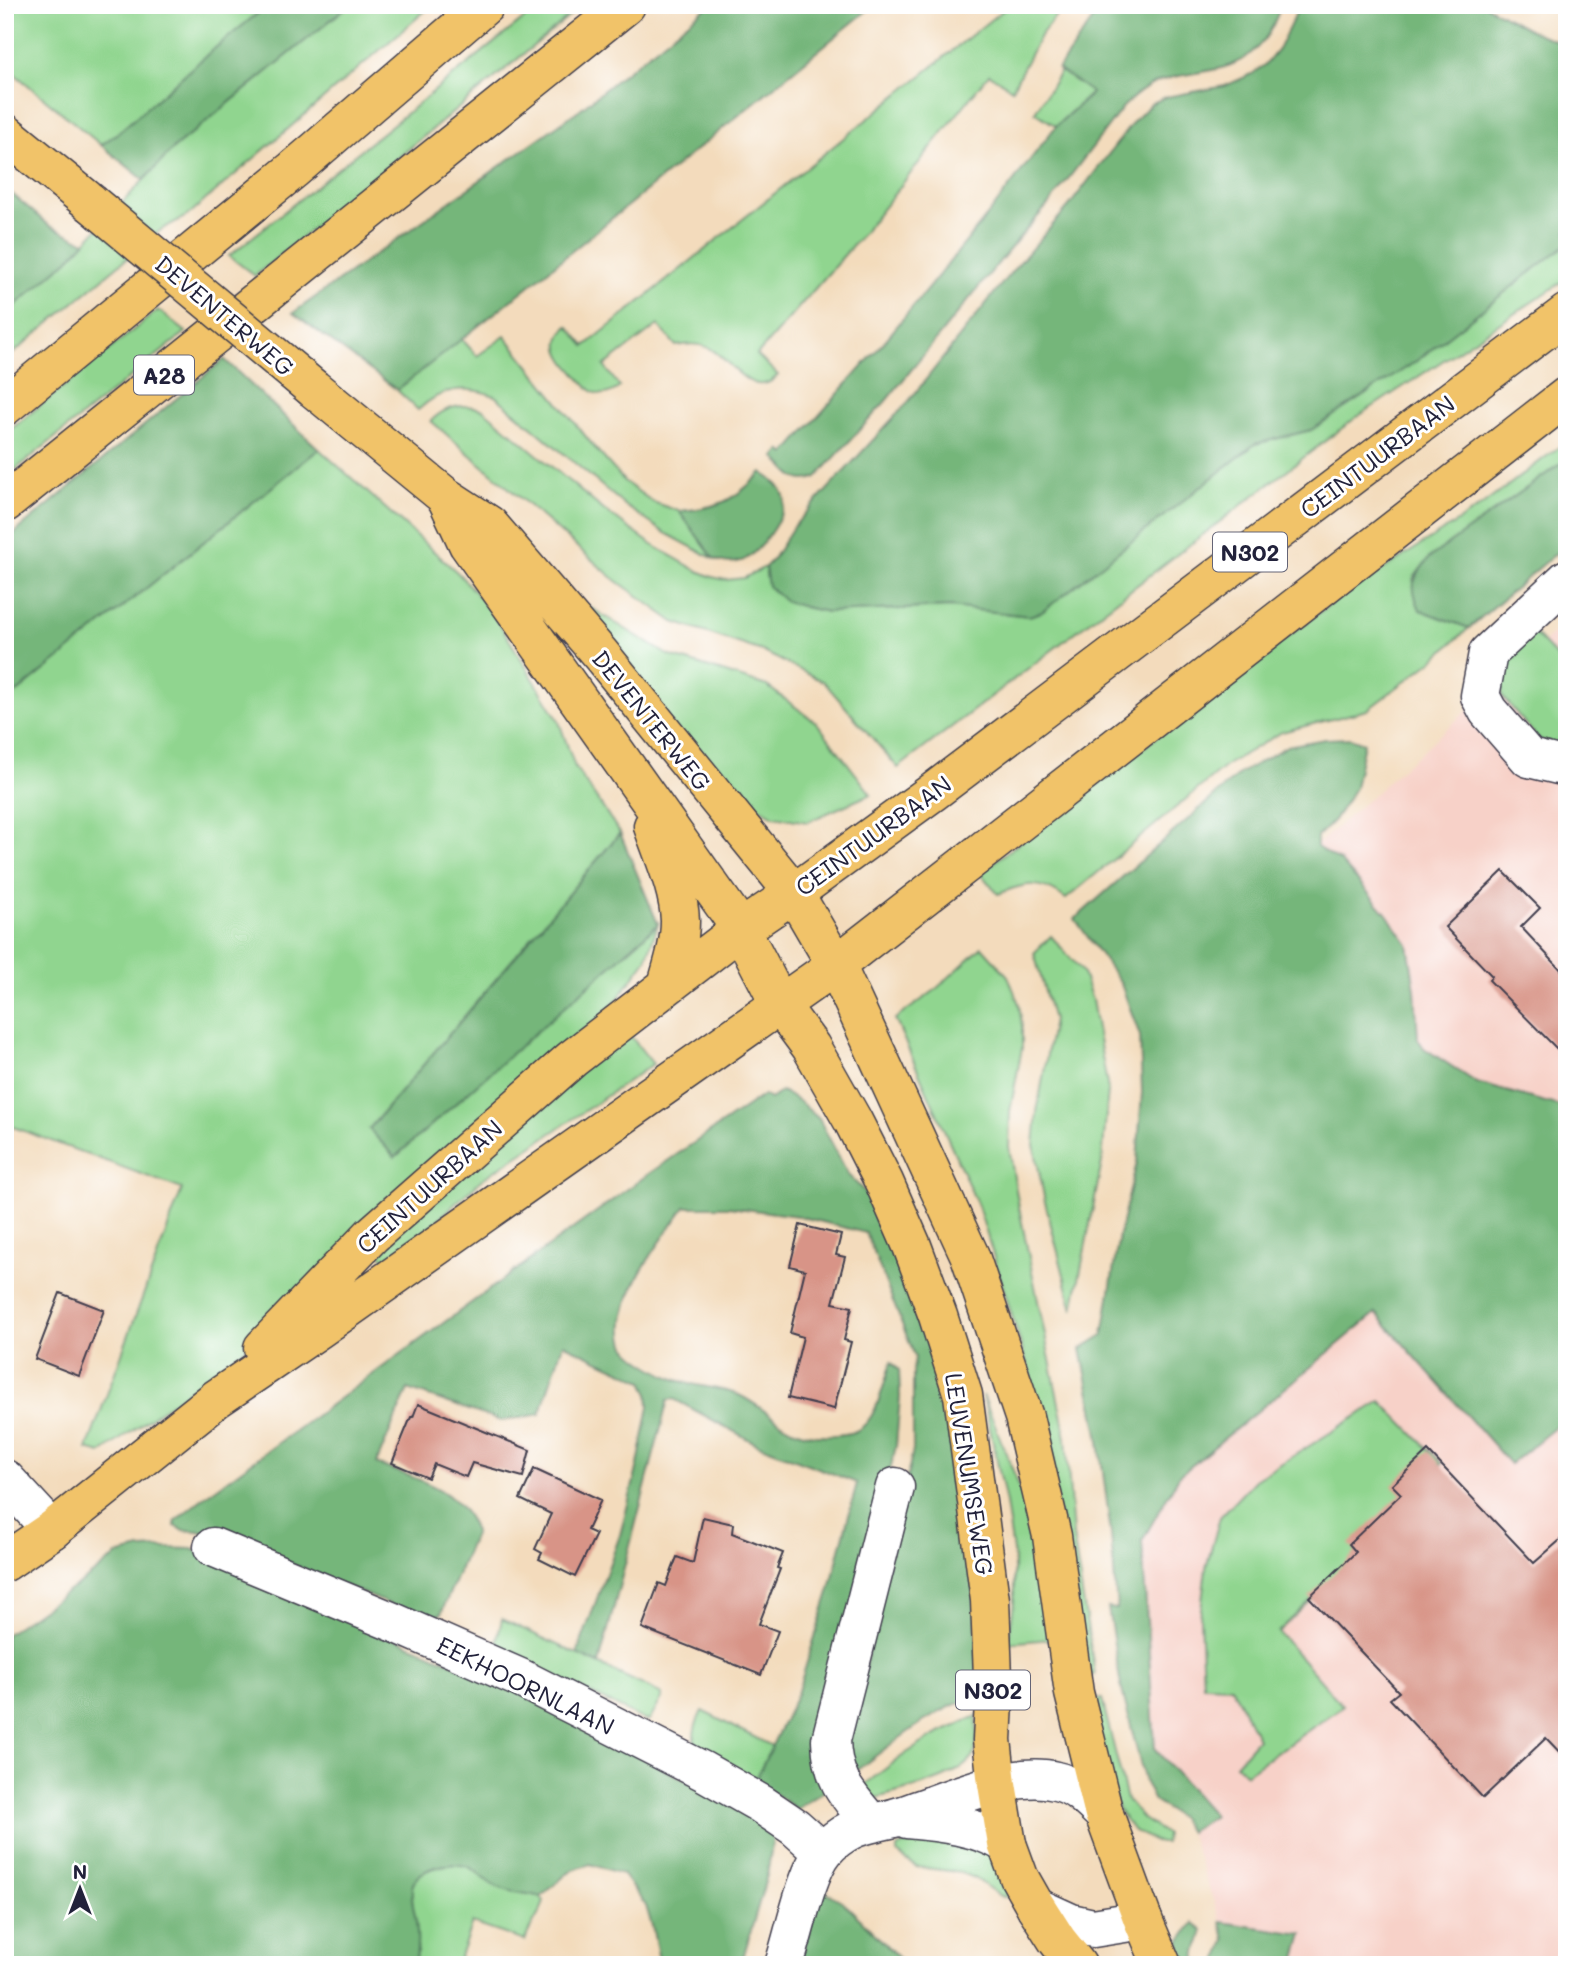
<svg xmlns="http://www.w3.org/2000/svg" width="1572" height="1970" font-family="Mali,sans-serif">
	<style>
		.built { fill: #f7d1c8 }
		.green { fill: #90d58f; stroke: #597c65; stroke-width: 2 }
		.forest { fill: #74b67a; stroke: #4b6c5a; stroke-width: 2 }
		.building { fill: #d89487 }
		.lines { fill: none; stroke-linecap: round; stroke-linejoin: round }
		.minor-casing { stroke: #413e4e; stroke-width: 41 }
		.major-casing { stroke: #413e4e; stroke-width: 41 }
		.highway-casing { stroke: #413e4e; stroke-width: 41 }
		.minor { stroke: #fff; stroke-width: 38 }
		.major { stroke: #f1c369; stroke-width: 38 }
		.highway { stroke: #f1c369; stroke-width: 38 }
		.major-bridge-casing { stroke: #413e4e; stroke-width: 41; stroke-linecap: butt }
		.major-bridge { stroke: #f1c369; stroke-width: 38 }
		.labels { text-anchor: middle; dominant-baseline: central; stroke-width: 6; stroke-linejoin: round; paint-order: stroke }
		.shield { fill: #fff; stroke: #646476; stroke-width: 2 }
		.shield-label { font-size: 23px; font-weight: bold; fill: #22223b }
		.street-label { font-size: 24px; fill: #22223b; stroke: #fff }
	</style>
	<rect width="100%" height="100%" fill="#fff"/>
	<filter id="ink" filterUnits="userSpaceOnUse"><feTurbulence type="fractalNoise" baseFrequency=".0143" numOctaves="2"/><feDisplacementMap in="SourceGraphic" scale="14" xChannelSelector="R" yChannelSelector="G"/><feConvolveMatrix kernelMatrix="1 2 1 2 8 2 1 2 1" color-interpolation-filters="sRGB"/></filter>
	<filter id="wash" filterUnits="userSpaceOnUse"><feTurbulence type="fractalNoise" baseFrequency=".00686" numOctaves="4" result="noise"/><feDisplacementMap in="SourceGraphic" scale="28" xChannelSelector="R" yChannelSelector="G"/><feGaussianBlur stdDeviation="1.57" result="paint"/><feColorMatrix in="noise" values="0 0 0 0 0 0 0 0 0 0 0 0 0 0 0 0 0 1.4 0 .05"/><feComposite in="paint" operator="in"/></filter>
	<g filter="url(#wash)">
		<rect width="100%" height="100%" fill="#f3dbbc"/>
		<path class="built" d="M1567 621V1224L1258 898Z
			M1376 1312 1509 1464 1563 1421 1567 1425V1965H1294L1303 1934 1221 1922 1189 1832 1214 1816 1155 1749 1142 1541 1178 1476Z"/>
		<path class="green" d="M5 5H268L209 53 119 132 101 145 5 66Z
			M349 5H432L187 216 162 229 5 360V314L68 260 175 147Z
			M541 5H583L255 276 229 256Z
			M1009 5H1064L1040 36 1012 89 989 74 861 236 757 355 778 375C753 404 729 357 709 348 698 343 688 344 676 346L658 325 604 366 620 387C598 403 589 390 575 373 561 358 550 343 568 326L585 346Z
			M1061 71 1092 92 1056 126 1035 112Z
			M1567 244V279L1354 419 898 768 824 682 762 651 674 622 613 578 431 421C446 406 463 402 484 410L601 508 651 544 696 570 712 577 726 580 744 578 765 567 768 586 804 607 827 612 951 607 1029 616 1042 611 1255 444 1311 430 1415 362Z
			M158 310 186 332 5 478V434Z
			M505 336 595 448 625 482 653 502 679 511 714 559 665 533 627 507 495 396C464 385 443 387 418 410L397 390 461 338 477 356Z
			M1567 441V459L1429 558 1413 579 1421 610 1469 628 1432 661 1367 710 1282 732 1228 764 1066 899C1040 879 1027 883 998 894L980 873 1338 598 1477 509Z
			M319 449 458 573 491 610 558 719 575 767 620 833 369 1129 395 1157 658 924 646 960 602 1020 232 1360 101 1453 87 1449 182 1189 5 1124V702Z
			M552 584 668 655 767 686 817 723 871 794 807 822 774 816 742 798 697 756Z
			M1530 629 1567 668V749L1538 739 1502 696 1503 664Z
			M1051 936 1082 971 1092 1000 1108 1090 1102 1162 1073 1310 1045 1202 1034 1145 1037 1112 1053 1020 1034 953Z
			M982 947 1008 976 1019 1004 1022 1026V1048L1010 1111 1009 1147 1019 1208 1066 1438 1073 1536 1095 1675 1085 1677 1059 1518 1030 1374 978 1206 895 1019 934 991Z
			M625 1029 653 1064 592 1106 481 1180 389 1265 375 1247Z
			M983 1395 1019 1486 1039 1555 1050 1639 1008 1643 1014 1603V1559L1006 1503Z
			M1381 1401 1442 1463 1351 1544 1358 1555 1278 1632 1343 1706 1246 1774 1236 1764 1258 1739 1231 1686 1203 1685 1200 1618 1206 1568 1220 1517 1255 1480Z
			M502 1619 662 1694V1698L650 1720 646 1721 499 1649 497 1641Z
			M1102 1699 1127 1800 1143 1819 1166 1834 1165 1843H1159L1134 1831 1118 1810 1090 1701Z
			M702 1711 772 1746 755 1781 695 1746C692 1733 696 1723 702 1711Z
			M977 1716C976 1727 979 1744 974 1754 964 1778 895 1793 872 1799L860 1788 905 1754 934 1736Z
			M951 1840 986 1847 1021 1896 1001 1897 975 1878 959 1872 916 1867 897 1853V1849L902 1845Z
			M451 1864C456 1865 463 1864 468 1866 482 1871 489 1884 507 1890 519 1893 535 1890 544 1901 541 1915 529 1926 525 1941L472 1923 457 1965H415C418 1952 417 1939 416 1926 415 1911 404 1885 419 1874 428 1868 441 1867 451 1864Z"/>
		<path class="forest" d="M268 5H349L175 147 144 180 101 145 119 132 209 53Z
			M709 5H874L524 290 397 390 293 313 579 110Z
			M1103 5H1281C1277 17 1272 30 1264 40 1234 78 1199 67 1160 81 1146 86 1134 96 1124 106L1048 205 1018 239 885 402 817 477C796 487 788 471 775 457L781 450 785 454 884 342 988 215 1056 126 1092 93 1058 69Z
			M1300 5H1485L1534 32 1567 45V244L1415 362 1311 430 1255 444 1042 612 1029 616 951 607 827 612 804 607 785 601 768 586 765 567 773 559 793 527 908 402 1008 276 1069 206 1134 121 1152 103 1166 97 1225 86 1252 74 1267 63 1279 48Z
			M5 188 50 226 85 242 68 260 5 314Z
			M224 359 319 449 5 702V541Z
			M1567 459V544L1469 628 1420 610C1409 584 1412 581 1429 558Z
			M762 472C770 479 781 485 784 496 789 512 757 557 741 561 732 564 723 563 714 559L679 511C719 508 734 501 762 472Z
			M1350 738 1364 743 1355 788 1334 820 1317 837V847L1341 862 1386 913 1408 944 1415 989 1418 1039 1424 1048 1477 1083 1567 1108V1425L1563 1421 1510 1464 1376 1313 1179 1476 1142 1541 1155 1749 1214 1816 1189 1832 1180 1818 1154 1801 1145 1783 1121 1686 1108 1608 1117 1609 1111 1534 1098 1434 1081 1349 1103 1335 1119 1235 1137 1162 1142 1092 1140 1036 1121 984 1075 919 1239 774 1287 746 1325 739Z
			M620 833 658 924 395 1157 369 1129Z
			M782 1091 800 1102 819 1119 849 1176 878 1205 942 1379 967 1485 981 1695C935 1707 891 1745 853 1773L843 1767 913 1450V1370L915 1357 866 1233 798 1216 729 1207H685C661 1242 611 1300 625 1344 630 1357 664 1375 677 1380 697 1387 719 1387 739 1395 763 1406 782 1429 808 1434 820 1436 845 1436 856 1431 877 1422 884 1382 891 1362L899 1370 900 1397 896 1446 857 1605 832 1786 797 1809 755 1781 797 1694 830 1589 857 1483 759 1445 674 1399 668 1400 599 1664 577 1654 620 1535 638 1465 649 1406 648 1392 643 1381 563 1344 540 1414 501 1421 408 1389 376 1464C415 1478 460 1488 475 1532L441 1614 426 1619 247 1546 198 1531 182 1530 175 1526 176 1520 208 1494 647 1175 764 1095 770 1099Z
			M163 1548 192 1549 525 1695 725 1801 774 1833 767 1875 741 1965H660L652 1926 646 1906 622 1874 590 1864 570 1871 541 1897C525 1892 507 1893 493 1885 484 1880 477 1869 466 1866 449 1861 414 1868 412 1889 411 1900 414 1910 416 1921 418 1936 418 1950 415 1965H5V1635L89 1577 117 1555 141 1549Z
			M821 1889 843 1902 906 1965H799Z
			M1221 1922 1303 1934 1294 1965H1217L1225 1940Z
			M1194 1923 1203 1930 1197 1952 1196 1965H1180V1941Z"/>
		<g id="blocks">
			<path class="building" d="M1503 871 1540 908 1521 927 1567 976V1059L1489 980 1492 976 1445 927Z
				M800 1225 841 1235 836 1255 845 1257 833 1303 852 1307 844 1340 851 1342 834 1409 788 1398 803 1337 790 1333 805 1270 790 1266Z
				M60 1293 104 1310 79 1376 35 1359Z
				M418 1404 530 1450 523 1477 472 1463 466 1477 434 1464 428 1478 392 1463 411 1417H413Z
				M1428 1451 1534 1563 1567 1534V1760L1546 1738 1483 1798 1390 1699 1399 1692 1309 1597 1356 1552 1349 1544 1401 1494 1392 1485Z
				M534 1469 601 1500 587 1530 596 1534 575 1577 539 1559 542 1553 535 1549 551 1514 520 1499Z
				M703 1517 733 1524 732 1533 783 1553 777 1568 780 1569 759 1624 778 1631 761 1675 642 1628 659 1583 666 1586 677 1557 693 1563Z"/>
		</g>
	</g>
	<g filter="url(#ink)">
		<use href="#blocks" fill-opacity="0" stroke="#413e4e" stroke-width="2"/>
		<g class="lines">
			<defs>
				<path id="minor" d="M1567 579 1488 653 1480 696 1488 711 1529 758 1567 767
					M5 1479 52 1530
					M213 1547 393 1622 520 1678 703 1771 761 1804 795 1827 823 1852
					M907 1819C941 1822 977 1826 1007 1844
					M871 1823C847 1794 832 1780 831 1740L895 1487
					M1036 1907 1071 1923 1093 1928 1143 1920
					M784 1965C794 1935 806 1872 825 1850 832 1842 841 1835 851 1830 865 1823 882 1822 897 1817 941 1804 1010 1769 1056 1781 1076 1785 1090 1801 1104 1814"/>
				<path id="major" d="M5 133 91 203
					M314 389 446 497 489 525 601 655 794 893 836 965 970 1256 1024 1417 1052 1536 1074 1693 1104 1814 1143 1920 1162 1965
					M446 497 468 544 741 929 780 1005 811 1047 853 1121 884 1182 912 1246 938 1316 963 1395 990 1600 994 1703 992 1740 997 1784 1007 1844 1019 1877 1036 1907 1057 1940 1077 1965
					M653 826C663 855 679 889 680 921 680 943 673 964 667 985
					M263 1348 372 1235 572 1059 741 929 794 893 933 792 1567 313
					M5 1562 52 1530 216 1399 319 1329 836 965 1567 396"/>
				<path id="highway" d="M5 406 293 170 485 5
					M5 503 626 5"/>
			</defs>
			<use href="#minor" class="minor-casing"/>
			<use href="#major" class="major-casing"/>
			<use href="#highway" class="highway-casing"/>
			<use href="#minor" class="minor"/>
			<use href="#major" class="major"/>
			<use href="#highway" class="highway"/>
			<defs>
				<path id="major-bridge" d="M91 203 314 389"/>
			</defs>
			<use href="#major-bridge" class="major-bridge-casing"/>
			<use href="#major-bridge" class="major-bridge"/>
		</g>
	</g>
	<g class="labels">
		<g class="shield">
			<rect x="134" y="355.5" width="60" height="39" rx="5"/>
			<rect x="1213" y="532.5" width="74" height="39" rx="5"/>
			<rect x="956" y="1670.5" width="74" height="39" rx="5"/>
		</g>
		<g class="shield-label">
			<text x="164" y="375">A28</text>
			<text x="1250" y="552">N302</text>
			<text x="993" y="1690">N302</text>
		</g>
		<g class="street-label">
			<text transform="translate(225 315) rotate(40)">DEVENTERWEG</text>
			<text transform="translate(1377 456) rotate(-37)">CEINTUURBAAN</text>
			<text transform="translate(652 720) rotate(51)">DEVENTERWEG</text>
			<text transform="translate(873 835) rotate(-36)">CEINTUURBAAN</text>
			<text transform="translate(429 1186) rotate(-42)">CEINTUURBAAN</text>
			<text transform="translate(970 1474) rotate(81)">LEUVENUMSEWEG</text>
			<text transform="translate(526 1685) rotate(26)">EEKHOORNLAAN</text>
		</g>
	</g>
	<rect width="1572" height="1970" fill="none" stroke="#fff" stroke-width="28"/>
	<g transform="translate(80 1889)" stroke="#ffffff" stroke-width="5" paint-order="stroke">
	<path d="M0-5L12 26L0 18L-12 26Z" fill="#22223b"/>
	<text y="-10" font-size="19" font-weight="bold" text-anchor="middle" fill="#22223b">N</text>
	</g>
</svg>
